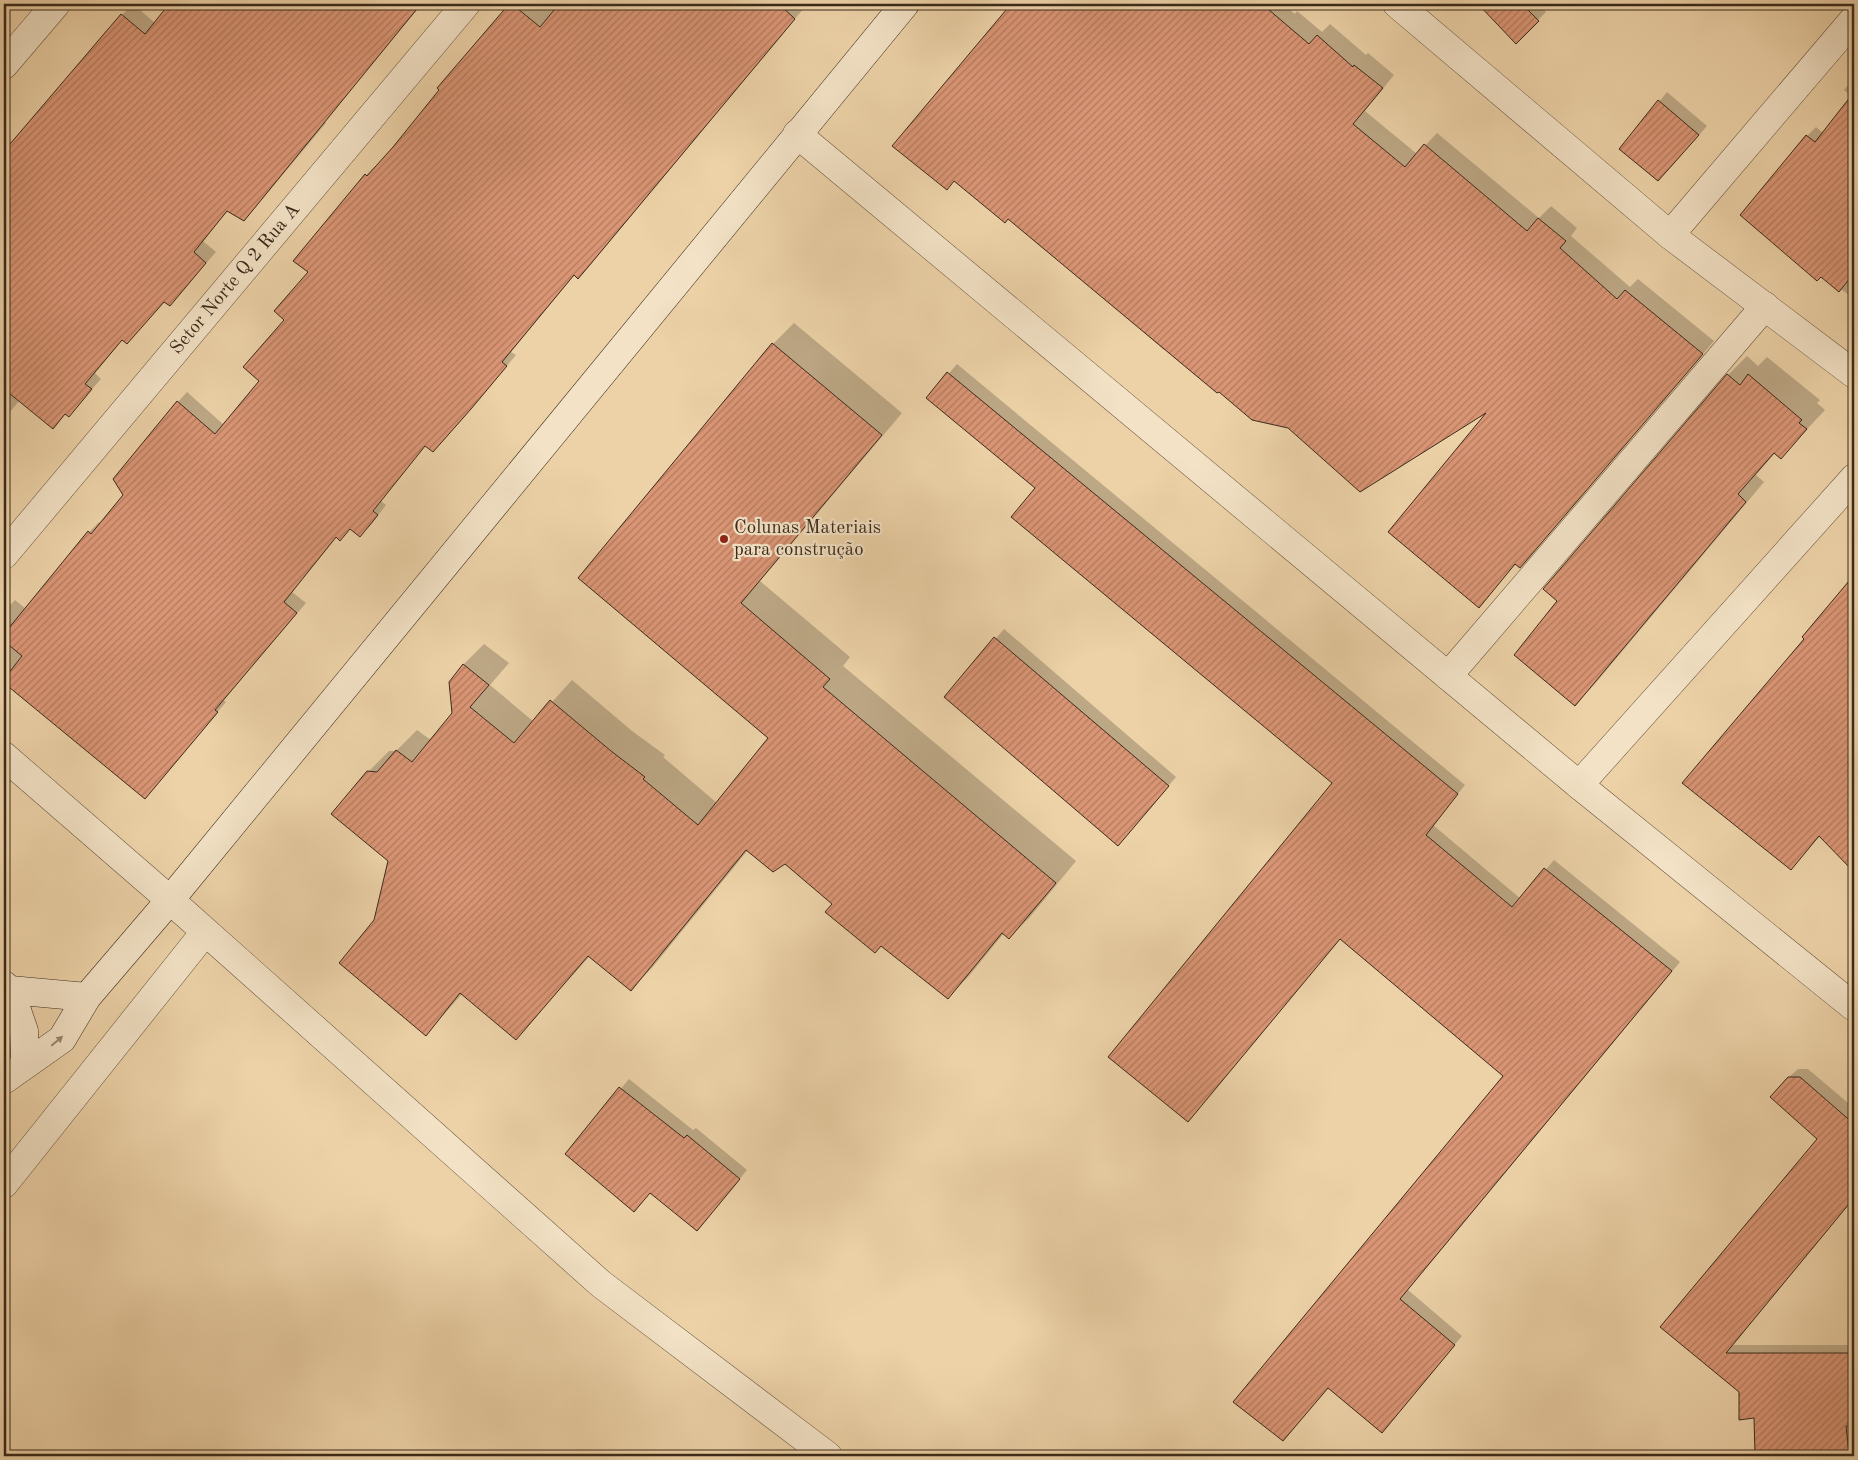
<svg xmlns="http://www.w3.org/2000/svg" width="1858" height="1460" font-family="'Old Standard TT',serif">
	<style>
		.shadow { fill: #0003 }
		.building { fill: url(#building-hatch); stroke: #3a2a1a }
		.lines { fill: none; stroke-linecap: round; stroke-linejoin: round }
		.street-casing { stroke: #67543e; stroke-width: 29 }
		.secondary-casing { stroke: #3a2a1a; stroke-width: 29 }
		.street { stroke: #f3e2c6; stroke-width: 28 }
		.secondary { stroke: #f3e2c6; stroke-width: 28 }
		.oneway { fill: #968670 }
		.poi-dot { fill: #8f2418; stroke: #f3e2c6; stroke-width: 2 }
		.labels { text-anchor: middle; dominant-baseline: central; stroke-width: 4.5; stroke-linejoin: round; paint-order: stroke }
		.street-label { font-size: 19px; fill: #3a2a1a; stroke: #f3e2c6 }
		.poi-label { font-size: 19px; fill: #3a2a1a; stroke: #f3e2c6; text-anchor: start }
	</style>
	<defs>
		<pattern id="building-hatch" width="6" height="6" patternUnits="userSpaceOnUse" patternTransform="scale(1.25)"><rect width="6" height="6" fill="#da9575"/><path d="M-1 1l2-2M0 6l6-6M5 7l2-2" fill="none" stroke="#b27a5f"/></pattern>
	</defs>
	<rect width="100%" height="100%" fill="#edd2a8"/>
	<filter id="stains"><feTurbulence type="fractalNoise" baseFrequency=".004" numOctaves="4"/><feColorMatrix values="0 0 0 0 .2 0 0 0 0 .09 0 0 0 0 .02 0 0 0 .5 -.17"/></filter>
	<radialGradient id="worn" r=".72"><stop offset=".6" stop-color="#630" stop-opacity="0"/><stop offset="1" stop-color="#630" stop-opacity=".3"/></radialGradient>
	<path class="shadow" d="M4 4 10 5 4 13Z
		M133 4 155 23 172 4H182L325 121 326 123 254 209 228 210 203 241 216 252 170 305 165 301 127 342 123 339 95 373 101 379 69 415 66 413 53 428 20 400 4 419V155L105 32Z
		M249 4H422L350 89Z
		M510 4H799L804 8 588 268 578 277 575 274 511 352 516 355 480 398 443 441 426 445 381 501 386 505 370 526 360 535 351 528 340 539 337 537 292 592 306 603 223 700 226 702 145 797 4 681V611L15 600 26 609 89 532 99 522 101 524 125 495 178 402 187 392 224 425 261 381 286 320 310 271 366 175 375 166 377 167 441 90 439 88Z
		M1013 4H1283L1295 14 1297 11 1322 32 1330 24 1366 55 1368 53 1394 75 1365 111 1417 154 1437 133 1539 218 1551 206 1577 228 1571 236 1630 287 1638 279 1714 341 1532 554 1520 567 1516 564 1479 606 1491 409 1289 427 1166 348 1164 350 1140 329 1141 327 1044 246 1042 248 1009 218 955 180 894 146Z
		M1487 4H1538L1546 12 1516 42 1483 8Z
		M1854 78V299L1742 215 1807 136 1816 127 1823 133 1852 97 1844 90Z
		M1667 92 1707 126 1671 167 1621 149Z
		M794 323 902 413 760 581 850 657 843 666 1076 861 1030 917 1009 938 1004 933 969 976 948 997 785 863 748 850 652 968 631 989 590 956 516 1038 463 993 426 1034 375 920 390 860 368 772 389 751H396L417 730 431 740 453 714 463 665 484 644 509 663 490 685 534 722 572 680 632 731 665 755 663 757 717 803 770 738 580 578 773 344Z
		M1747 356 1758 366 1767 357 1820 400 1817 403 1825 410 1781 457 1775 453 1756 475 1764 482 1594 685 1575 704 1559 601 1728 375Z
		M957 364 1465 785 1433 825 1521 899 1554 860 1680 962 1408 1290 1462 1336 1382 1431 1329 1387 1283 1440 1505 1076 1334 783 1037 488 928 398Z
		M1854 577V870L1820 836 1790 868 1806 639 1804 636Z
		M1004 629 1176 777 1126 835 946 697Z
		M1798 1069H1808L1854 1108V1198L1733 1345H1854V1446L1848 1452 1755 1417 1740 1391 1662 1327 1818 1139 1789 1077Z
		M629 1079 693 1130 696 1128 747 1170 705 1221 651 1192 567 1154Z"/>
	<path class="building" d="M169 4H421L244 221 227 211 194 252 206 263 170 306 164 302 127 344 122 340 85 384 92 389 69 417 65 414 53 429 4 389V151L121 14 145 34Z
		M509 4H512L540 27 559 4H779L795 19 578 279 574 275 502 362 507 366 471 409 433 452 425 446 373 511 378 515 360 537 350 529 340 541 336 537 284 602 297 613 215 710 218 712 145 799 4 683V679L22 656 4 641V634L88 531 91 534 123 495 113 479 177 401 215 434 259 381 243 367 284 320 274 311 308 272 293 261 365 174 367 176 393 147 439 90 437 88Z
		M1011 4H1262L1309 44 1317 35 1353 67 1354 65 1383 88 1353 124 1405 167 1424 144 1527 231 1538 218 1566 241 1560 248 1617 299 1625 290 1703 354 1520 568 1515 564 1479 608 1388 532 1486 413 1360 492 1288 428 1252 420 1219 392 1217 393 1008 219 1005 223 954 181 947 190 892 146Z
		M1478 4H1522L1539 21 1516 44Z
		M1854 92V273L1839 292 1821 277 1817 281 1740 215 1806 135 1815 142Z
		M1658 100 1699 135 1658 181 1619 149Z
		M772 343 882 435 741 603 830 679 823 687 1056 883 1009 939 1002 933 948 999 881 946 875 953 825 912 832 904 785 864 773 872 746 850 631 991 588 956 516 1040 460 993 426 1036 339 963 374 920 388 861 331 814 367 771 377 772 396 750 412 762 452 713 449 682 463 664 489 685 470 707 514 743 550 700 611 751 645 777 643 779 698 825 768 738 578 578Z
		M947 372 1458 794 1426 835 1512 907 1544 868 1672 971 1400 1299 1455 1345 1382 1433 1328 1388 1283 1441 1233 1402 1503 1076 1340 939 1188 1122 1108 1057 1332 783 1011 517 1035 488 926 398Z
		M1727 374 1740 385 1748 374 1802 420 1799 423 1807 429 1781 459 1774 453 1738 494 1746 502 1575 706 1514 655 1557 601 1543 589Z
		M1854 575V872L1819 836 1791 870 1682 783 1804 639 1802 637Z
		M994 637 1169 786 1118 846 944 697Z
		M1788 1077H1800L1854 1124V1198L1726 1353H1854V1426H1846L1849 1453 1755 1454 1754 1418 1739 1420V1392L1660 1327 1817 1139 1770 1097Z
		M619 1087 684 1138 687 1135 740 1179 697 1231 650 1193 634 1212 565 1154Z"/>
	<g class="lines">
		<defs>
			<g id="street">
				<path d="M1397 4 1670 235 1854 374"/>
				<path d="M4 65 56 4"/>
				<path d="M797 134 1579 785 1854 1007"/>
				<path d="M1670 235 1854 19"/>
				<path id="s1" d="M4 555 466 4"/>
				<path d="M1448 676 1765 306"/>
				<path d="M4 756 170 900 601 1284 828 1456"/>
				<path d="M1579 785 1854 478"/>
				<path d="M4 1184 205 932"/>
			</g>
			<path id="secondary" d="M4 985 10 990 87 997
				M10 990 24 1031 25 1064
				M4 1080 62 1039 87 997 170 900 905 4"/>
		</defs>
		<use href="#street" class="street-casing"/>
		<use href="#secondary" class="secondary-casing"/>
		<use href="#street" class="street"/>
		<use href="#secondary" class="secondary"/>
	</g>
	<defs><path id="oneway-solid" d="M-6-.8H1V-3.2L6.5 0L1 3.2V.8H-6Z" transform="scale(1.25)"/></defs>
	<use class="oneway" href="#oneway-solid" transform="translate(57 1041) rotate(-40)"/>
	<circle class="poi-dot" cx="724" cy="539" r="5"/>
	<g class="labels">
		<g class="street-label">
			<text stroke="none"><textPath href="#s1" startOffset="360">Setor Norte Q 2 Rua A</textPath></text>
		</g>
		<g class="poi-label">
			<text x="734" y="528">Colunas Materiais<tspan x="734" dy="22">para construção</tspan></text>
		</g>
	</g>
	<rect width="1858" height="1460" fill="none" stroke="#edd2a8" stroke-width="20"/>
	<rect x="5" y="5" width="1848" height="1450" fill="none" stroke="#3a2a1a" stroke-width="2.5"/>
	<rect x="10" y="10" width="1838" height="1440" fill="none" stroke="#3a2a1a"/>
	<rect width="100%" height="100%" filter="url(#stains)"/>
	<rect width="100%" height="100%" fill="url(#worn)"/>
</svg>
